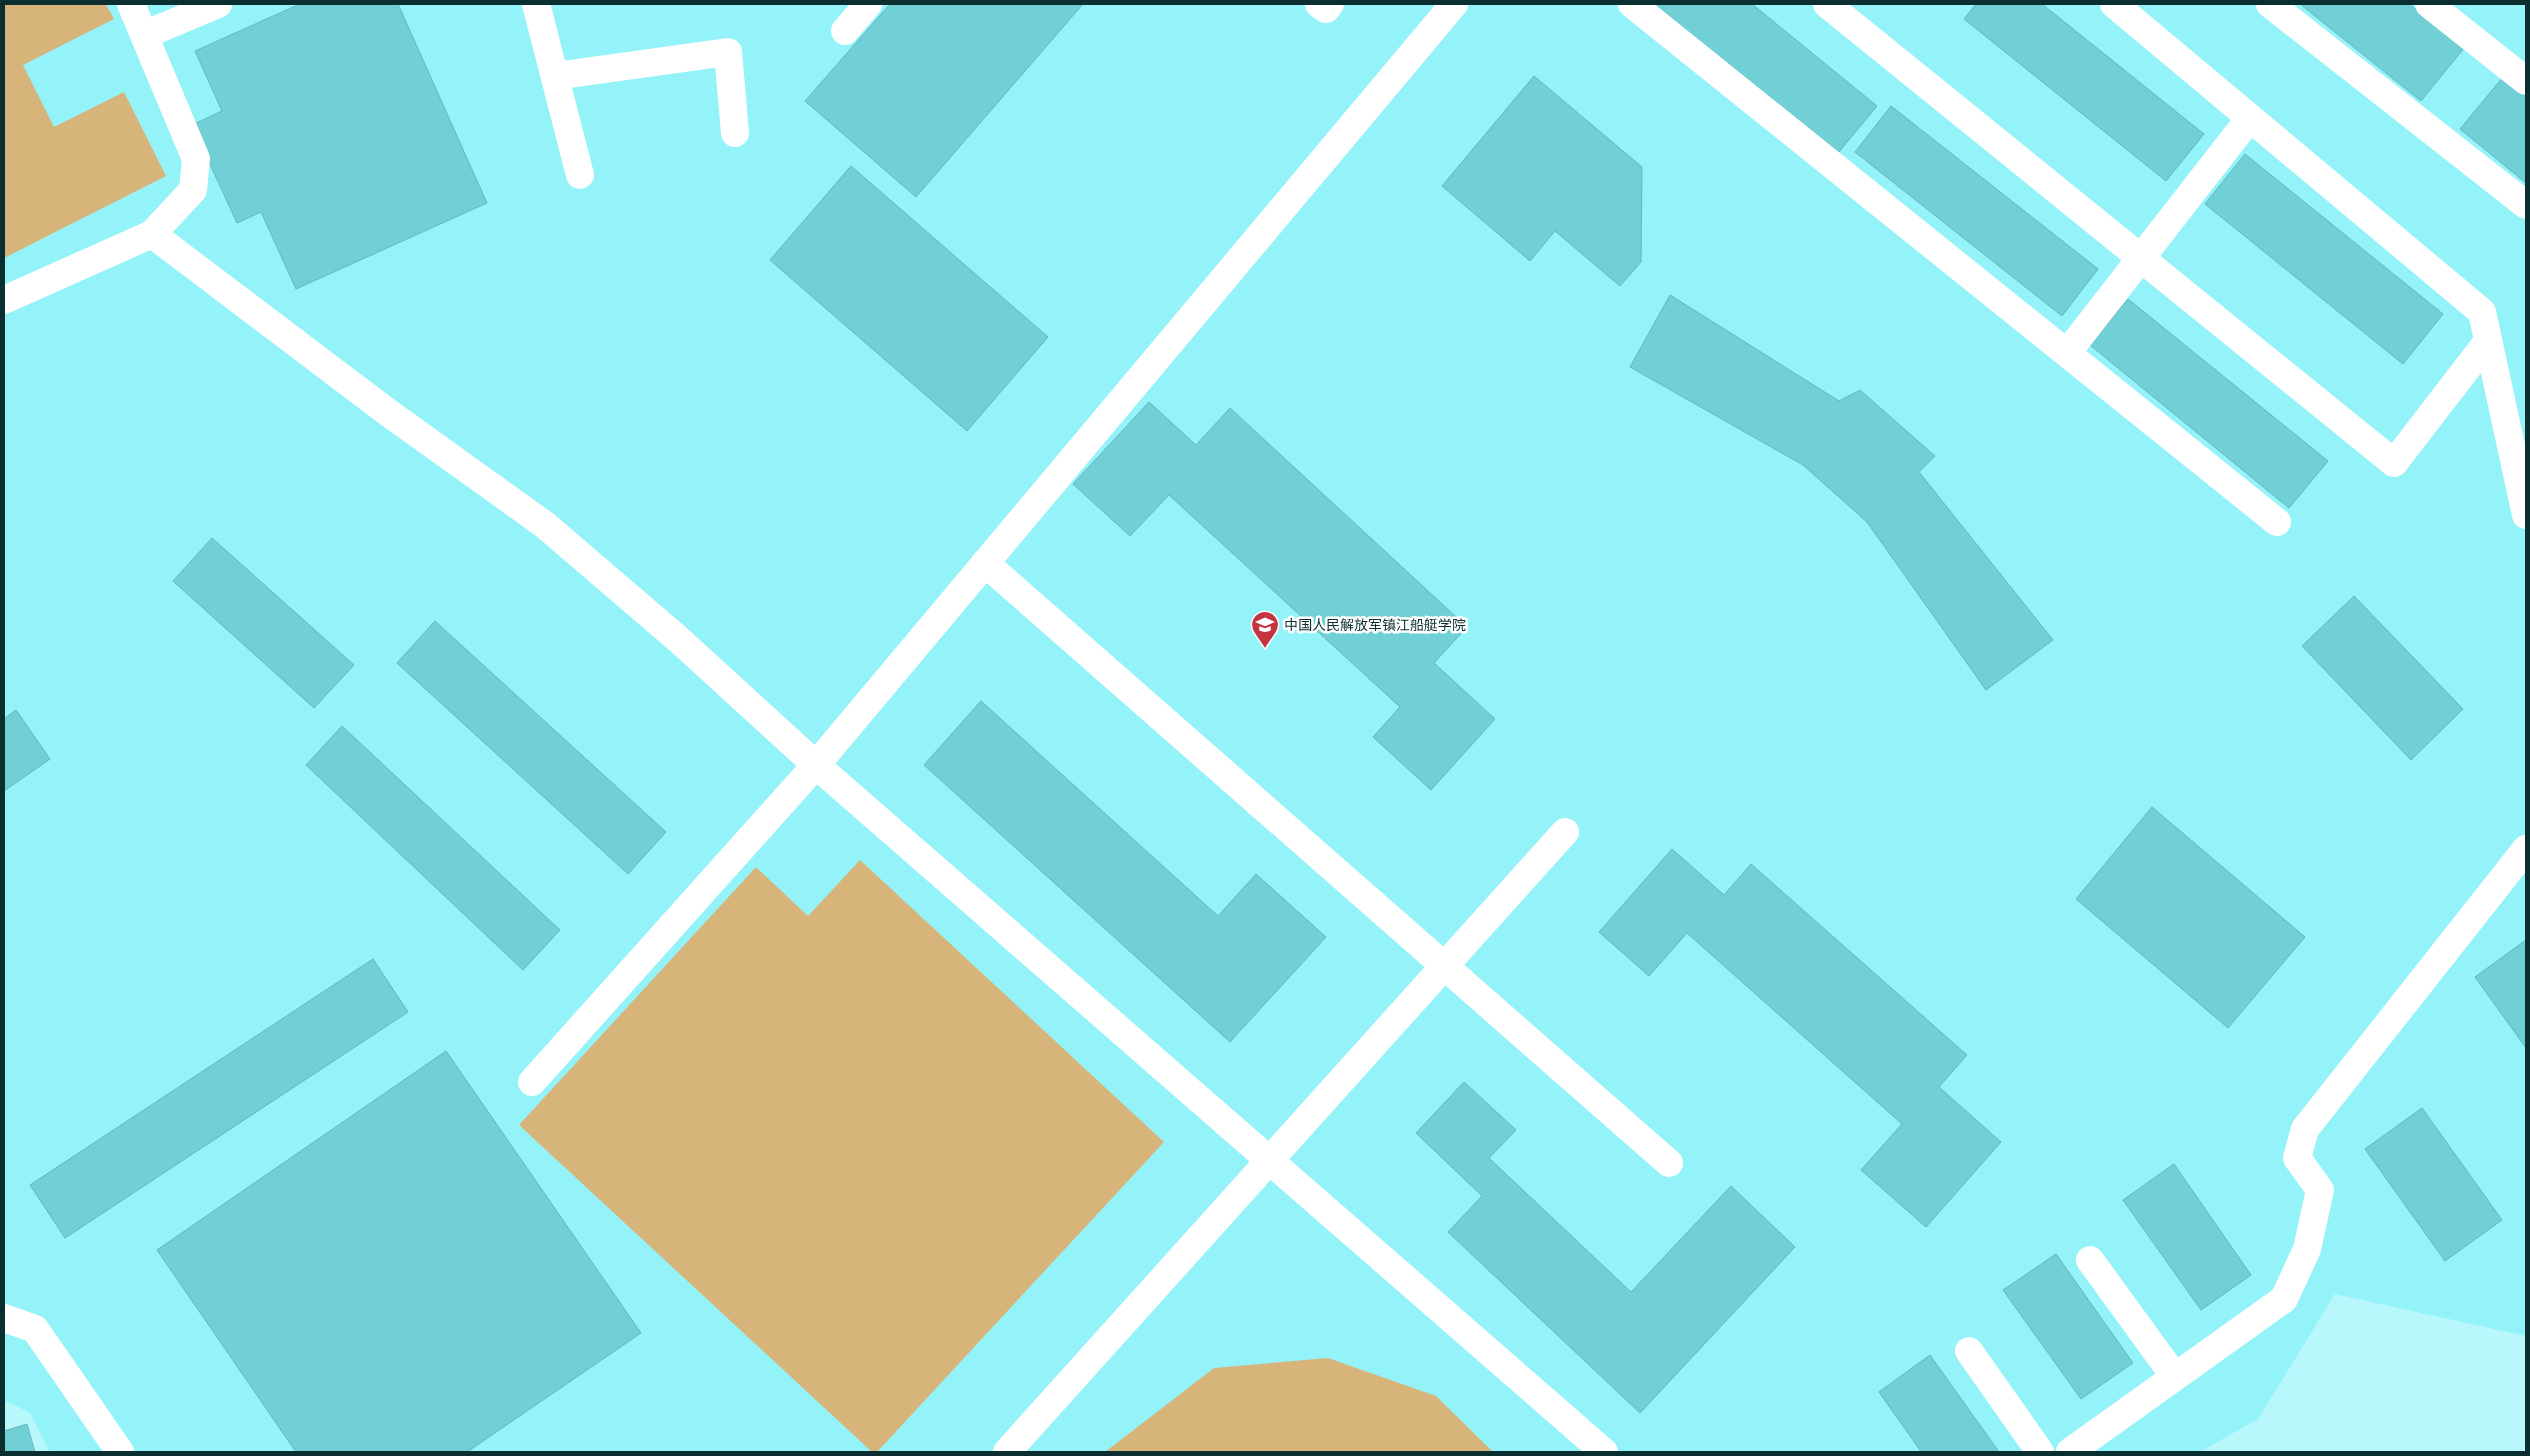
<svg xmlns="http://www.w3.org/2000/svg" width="2530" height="1456" font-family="'Varela Round','Noto Sans SC',sans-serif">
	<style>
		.built { fill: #94f3f9 }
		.green { fill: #d7b57a }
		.building { fill: #70d0d6; stroke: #64b6bb }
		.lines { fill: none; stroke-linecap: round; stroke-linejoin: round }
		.minor { stroke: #fff; stroke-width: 28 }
		.labels { text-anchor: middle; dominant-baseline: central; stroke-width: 5; stroke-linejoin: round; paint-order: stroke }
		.poi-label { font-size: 14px; fill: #0b2f31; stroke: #fff; text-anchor: start }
	</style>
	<rect width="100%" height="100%" fill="#b8f8fc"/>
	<path class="built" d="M4 4H2526V1336L2335 1294 2258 1419 2200 1452H50L30 1413 4 1400Z"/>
	<path class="green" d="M4 4H106L114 19 23 65 54 127 124 92 166 176 4 258Z
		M860 860 1164 1142 877 1452H872L519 1125 756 867 808 916Z
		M1328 1358 1436 1396 1493 1452H1105L1214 1368Z"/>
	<path class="building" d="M300 4H398L487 203 296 289 261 212 237 223 192 125 222 111 195 51Z
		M890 4H1083L916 197 805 101Z
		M1653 4H1752L1877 106 1838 153Z
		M1976 4H2042L2204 134 2166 181 1964 19Z
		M2300 4H2409L2464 48 2421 101Z
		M1534 76 1642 167 1641 262 1620 286 1555 231 1530 261 1442 186Z
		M2503 77 2526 96V183L2460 129Z
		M1891 106 2098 269 2062 316 1855 152Z
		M2245 154 2443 314 2403 364 2205 204Z
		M851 166 1048 337 967 431 770 260Z
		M1670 295 1839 401 1860 390 1935 456 1919 472 2053 640 1986 690 1867 522 1803 465 1630 367Z
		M2128 299 2328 461 2289 508 2090 345Z
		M1149 402 1196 445 1230 408 1467 627 1434 663 1495 719 1431 790 1373 737 1400 707 1169 495 1130 536 1073 484Z
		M212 538 354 665 314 708 173 581Z
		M2354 596 2463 709 2411 760 2302 646Z
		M435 621 666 832 628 874 397 663Z
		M981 701 1218 916 1256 874 1326 937 1230 1042 924 765Z
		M16 710 50 759 4 791V719Z
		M342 726 560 930 523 970 306 765Z
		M2152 807 2305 937 2228 1028 2076 899Z
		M1672 849 1724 895 1751 864 1967 1055 1939 1087 2001 1142 1926 1227 1861 1170 1902 1124 1687 933 1649 976 1599 932Z
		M2526 940V1048L2475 977Z
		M373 959 408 1012 65 1238 30 1185Z
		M446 1051 641 1333 467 1452H296L157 1250Z
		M1464 1082 1516 1130 1489 1158 1631 1292 1731 1186 1795 1247 1640 1413 1448 1232 1482 1196 1416 1133Z
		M2422 1108 2502 1220 2445 1261 2365 1149Z
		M2174 1164 2251 1275 2201 1310 2123 1200Z
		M2056 1254 2133 1363 2081 1399 2003 1290Z
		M1930 1355 1999 1452H1921L1920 1450 1879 1392Z
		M27 1424 35 1452H4V1431Z"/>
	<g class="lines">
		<path class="minor" d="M131 4 196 159 193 190 152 234
			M536 4 580 175
			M1319 4 1326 9 1330 4
			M1632 4 2277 522
			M1827 4 2394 463 2488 341
			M2114 4 2482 312 2526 515
			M2270 4 2526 205
			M2429 4 2526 81
			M845 31 868 4
			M144 35 218 4
			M555 76 728 52 735 133
			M4 300 152 234 386 411 545 525 678 639 816 765 1604 1452
			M2067 353 2250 118
			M985 563 1669 1163
			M532 1082 816 765 1454 4
			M2090 1260 2175 1377
			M4 1318 35 1329 120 1452
			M1969 1351 2040 1452
			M1007 1452 1565 832
			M2070 1452 2284 1299 2307 1249 2320 1190 2297 1158 2305 1129 2526 849"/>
	</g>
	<defs>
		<symbol id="university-pin" viewBox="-11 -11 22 30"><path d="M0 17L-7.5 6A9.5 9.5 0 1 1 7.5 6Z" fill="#c53441" stroke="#fff"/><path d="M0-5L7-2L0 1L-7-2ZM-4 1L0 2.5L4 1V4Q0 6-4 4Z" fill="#fff"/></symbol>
	</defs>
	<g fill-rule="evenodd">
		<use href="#university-pin" x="1249" y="609" width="32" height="43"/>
	</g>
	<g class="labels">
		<g class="poi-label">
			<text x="1284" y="625">中国人民解放军镇江船艇学院</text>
		</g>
	</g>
	<rect width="2530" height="1456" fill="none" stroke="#0b2f31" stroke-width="10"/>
</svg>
